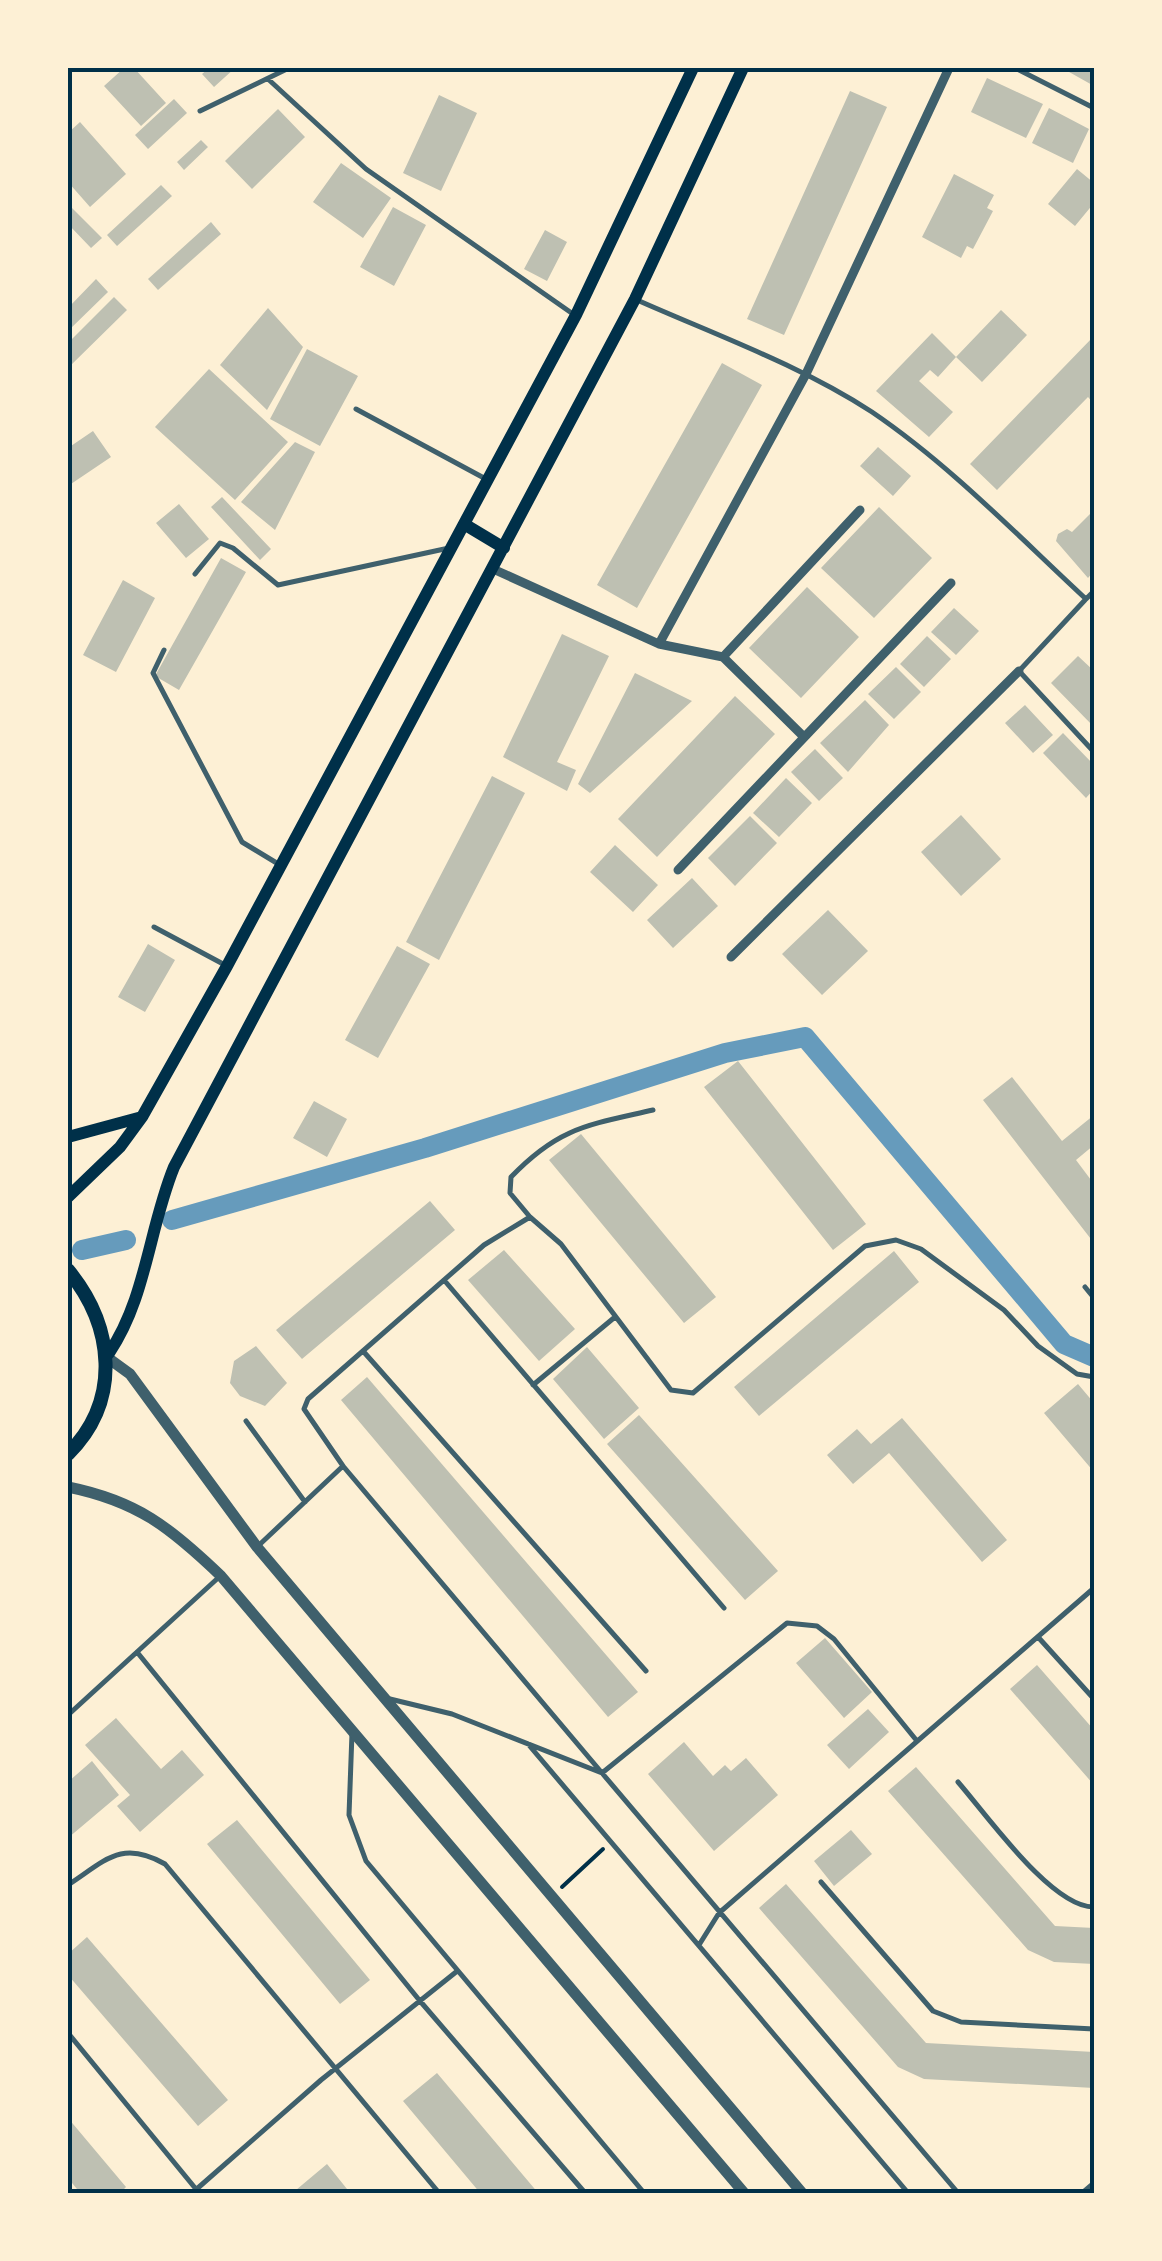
<svg xmlns="http://www.w3.org/2000/svg" width="1162" height="2261" font-family="'Nunito Sans',sans-serif">
	<style>
		.lines { fill: none; stroke-linecap: round; stroke-linejoin: round }
		.canal { stroke: #669bbc; stroke-width: 20 }
		.building { fill: #bec0b2 }
		.path { stroke: #003049; stroke-width: 4 }
		.service { stroke: #3f606c; stroke-width: 5 }
		.minor { stroke: #3f606c; stroke-width: 9 }
		.tertiary { stroke: #3f606c; stroke-width: 11 }
		.secondary { stroke: #003049; stroke-width: 12 }
		.primary { stroke: #003049; stroke-width: 14 }
		.neatline { fill: none; stroke: #003049; stroke-width: 4 }
	</style>
	<rect width="100%" height="100%" fill="#fdf0d5"/>
	<g class="lines">
		<path class="canal" d="M172 1220 425 1148 725 1053 805 1037 1064 1344 1094 1357
			M82 1250 126 1240"/>
	</g>
	<path class="building" d="M124 68H134L166 103 141 126 104 86Z
		M209 68H235L214 87 202 74Z
		M1062 68 1094 72V86Z
		M987 78 1043 104 1026 138 971 112Z
		M850 91 887 107 784 335 747 319Z
		M439 95 477 113 441 191 403 173Z
		M174 99 187 113 148 149 135 135Z
		M1049 108 1089 129 1073 163 1032 143Z
		M278 109 305 137 252 189 225 161Z
		M80 122 126 174 90 207 68 182V133Z
		M201 140 208 147 184 170 177 162Z
		M341 163 391 198 363 238 313 202Z
		M1077 169 1094 183V203L1075 226 1048 204Z
		M954 174 994 195 987 208 993 211 973 249 967 246 961 258 922 237Z
		M161 185 172 196 117 246 107 235Z
		M68 204 102 238 91 248 68 224Z
		M393 207 426 225 394 286 360 267Z
		M211 222 221 234 158 290 148 279Z
		M545 230 567 242 547 281 524 269Z
		M96 279 108 292 68 331V308Z
		M114 297 127 310 68 368V343Z
		M268 308 303 347 267 410 220 365Z
		M1001 310 1027 335 982 382 956 357Z
		M932 333 956 357 938 377 930 370 919 381 953 412 929 437 876 391Z
		M1094 336V404L1088 397 997 490 970 464Z
		M307 349 358 376 320 446 270 419Z
		M722 363 762 385 637 608 597 585Z
		M209 369 288 442 235 500 155 427Z
		M93 431 111 457 68 486V448Z
		M295 442 315 452 275 530 241 502Z
		M878 447 911 476 893 496 860 466Z
		M222 497 271 549 260 560 211 507Z
		M179 504 209 539 186 558 156 523Z
		M879 507 932 558 874 618 821 568Z
		M1094 510V571L1088 578 1056 541 1058 534 1067 529 1072 532Z
		M221 558 246 572 179 690 155 676Z
		M123 580 155 598 116 672 83 655Z
		M807 587 859 637 801 698 749 648Z
		M954 608 979 631 956 655 931 632Z
		M562 634 609 656 557 762 576 770 567 791 503 757Z
		M927 636 951 659 924 687 900 664Z
		M1078 656 1094 671V727L1051 683Z
		M896 667 921 692 894 719 868 694Z
		M635 673 692 701 590 793 578 784Z
		M735 696 775 734 657 857 618 819Z
		M865 700 889 725 848 772 820 743Z
		M1025 705 1053 735 1033 753 1005 723Z
		M1063 733 1094 765V789L1086 798 1043 753Z
		M815 749 843 778 819 801 791 772Z
		M492 776 525 793 439 960 406 942Z
		M786 778 812 803 779 837 753 813Z
		M961 815 1001 859 961 896 921 852Z
		M750 816 777 843 735 886 708 858Z
		M615 845 658 885 633 912 590 872Z
		M692 878 718 906 673 948 647 920Z
		M828 910 868 951 822 995 782 954Z
		M148 944 175 960 145 1012 118 997Z
		M397 946 430 964 378 1058 345 1040Z
		M738 1061 866 1224 833 1250 704 1087Z
		M1012 1077 1062 1141 1094 1115V1145L1076 1160 1094 1184V1243L983 1100Z
		M314 1101 347 1119 327 1157 293 1138Z
		M581 1134 716 1297 684 1323 549 1160Z
		M430 1201 455 1230 302 1359 276 1330Z
		M504 1250 575 1329 539 1361 468 1280Z
		M894 1251 919 1282 759 1416 734 1387Z
		M256 1346 287 1383 265 1406 240 1396 230 1383 234 1361Z
		M587 1347 639 1408 604 1439 553 1379Z
		M367 1377 638 1692 608 1717 341 1400Z
		M1078 1384 1094 1403V1472L1044 1413Z
		M639 1415 778 1571 745 1600 607 1444Z
		M902 1418 1007 1540 982 1562 889 1453 853 1484 827 1455 857 1429 871 1444Z
		M825 1638 872 1692 844 1718 796 1663Z
		M1037 1665 1094 1730V1785L1010 1689Z
		M868 1709 889 1732 849 1769 827 1745Z
		M116 1718 161 1769 182 1750 204 1775 140 1832 117 1806 130 1795 85 1745Z
		M684 1742 713 1776 725 1765 731 1771 746 1758 778 1795 714 1851 648 1774Z
		M92 1761 119 1795 68 1838V1782Z
		M916 1767 1055 1926 1094 1928V1964L1054 1962 1028 1950 888 1791Z
		M237 1820 370 1980 340 2004 207 1844Z
		M851 1830 872 1854 834 1886 814 1861Z
		M786 1884 926 2043 1094 2052V2088L924 2079 898 2067 759 1908Z
		M87 1937 228 2100 198 2126 68 1975V1954Z
		M437 2073 539 2194H481L403 2101Z
		M68 2118 126 2187 119 2194H81L68 2178Z
		M327 2164 351 2194H299L296 2190Z"/>
	<g class="lines">
		<path class="path" d="M562 1887 603 1849"/>
		<path class="service" d="M1015 68 1094 108
			M268 79 366 169 573 314
			M200 111 289 68
			M637 300C716 335 800 365 872 412 950 465 1017 535 1086 599L1094 591
			M356 409 484 478
			M195 574 220 543 233 548 278 585 449 548
			M1085 600 1019 671 1094 752
			M164 650 153 673 242 842 280 865
			M154 927 225 965
			M530 1217 510 1193 511 1177C559 1127 588 1125 653 1110
			M444 1280 724 1608
			M1085 1287 1094 1298
			M363 1351 646 1671
			M533 1385 615 1317
			M246 1421 305 1502
			M343 1466 304 1409 308 1399 484 1245 530 1217 561 1244 671 1390 693 1393 865 1246 896 1240 921 1249 1004 1310 1038 1346 1077 1374 1094 1377
			M257 1547 343 1466 602 1773 787 1623 817 1626 834 1639 917 1741
			M1038 1637 1094 1699
			M137 1652 420 2001 586 2194
			M390 1699 452 1714 602 1773 959 2194
			M68 1715 218 1578
			M352 1733 349 1815 366 1861 645 2194
			M528 1744 909 2194
			M958 1782C986 1814 1052 1908 1094 1907
			M821 1882 933 2011 961 2022 1094 2029
			M68 1885C105 1861 121 1839 165 1864L440 2194
			M699 1945 719 1913 1094 1588
			M68 2033 200 2194
			M191 2194 321 2080 456 1972
			M1081 2194 1094 2183"/>
		<path class="minor" d="M493 569 659 644 806 374 949 68
			M659 644 723 657 804 737
			M723 657 860 510
			M678 870 951 583
			M731 957 1019 671"/>
		<path class="tertiary" d="M108 1358 130 1374 257 1547 803 2194
			M68 1487C137 1501 170 1527 221 1576L745 2194"/>
		<path class="secondary" d="M464 524 504 548
			M68 1137 142 1117
			M68 1197 120 1147 142 1117 227 966 576 315 693 68
			M109 1353C146 1299 149 1228 174 1167L635 299 743 68"/>
		<path class="primary" d="M68 1270C114 1326 122 1400 68 1454"/>
	</g>
	<rect width="1162" height="2261" fill="none" stroke="#fdf0d5" stroke-width="140"/>
	<rect x="70" y="70" width="1022" height="2121" class="neatline"/>
</svg>
